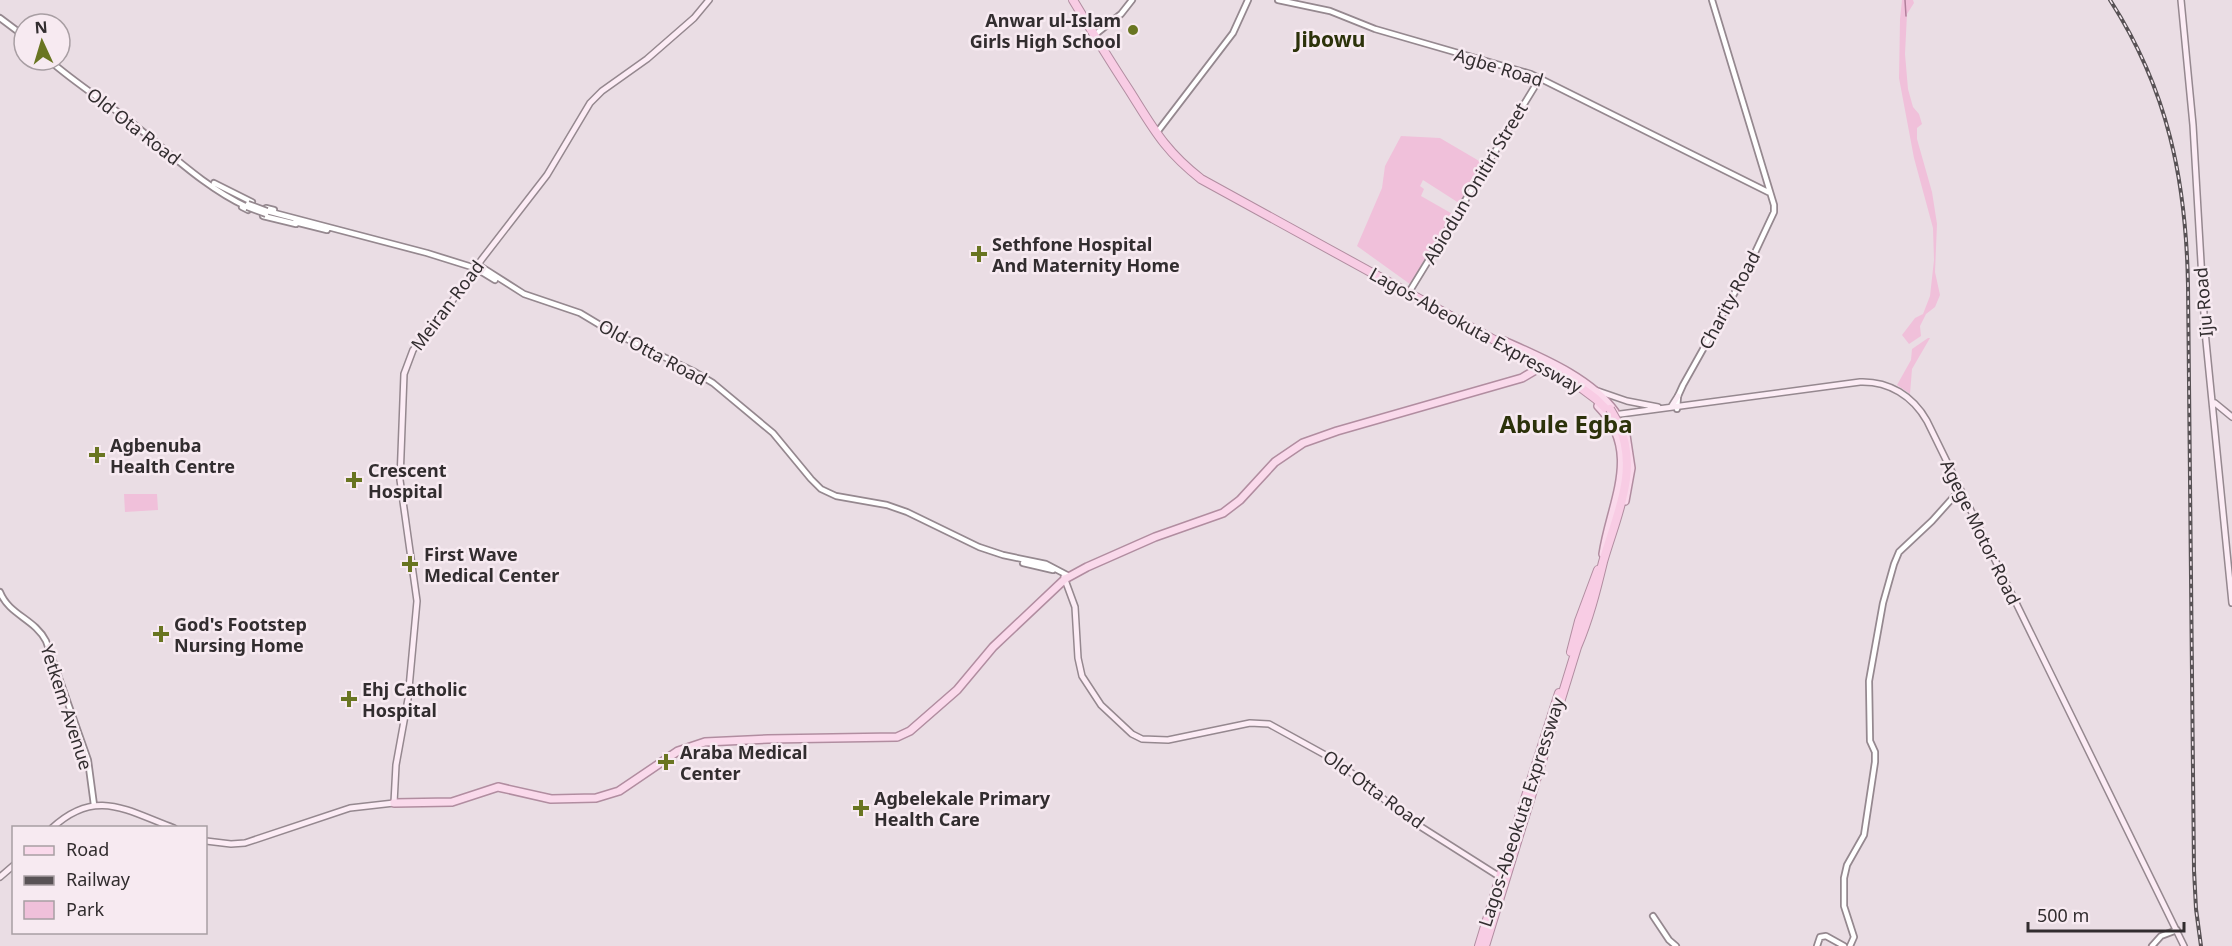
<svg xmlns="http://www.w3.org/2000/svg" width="2232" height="946" font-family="'Noto Sans',sans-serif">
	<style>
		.green { fill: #f0c0da }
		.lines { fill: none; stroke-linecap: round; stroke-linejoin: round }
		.stream { stroke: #b17f9b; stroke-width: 1.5 }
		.tertiary-casing { stroke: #95888f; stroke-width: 8 }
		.secondary-casing { stroke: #95888f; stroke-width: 8 }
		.primary-casing { stroke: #b18da0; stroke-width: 10 }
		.trunk-casing { stroke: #b18da0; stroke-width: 10 }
		.tertiary { stroke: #fff; stroke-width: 4.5 }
		.secondary { stroke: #fcecf5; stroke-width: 5 }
		.primary { stroke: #fad9eb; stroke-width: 7 }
		.trunk { stroke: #f8cce4; stroke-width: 8 }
		.rail-casing { stroke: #585255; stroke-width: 4 }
		.rail { stroke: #f7eaf1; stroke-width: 1.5; stroke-dasharray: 4.5; stroke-linecap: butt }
		.tertiary-bridge-casing { stroke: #95888f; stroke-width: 8; stroke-linecap: butt }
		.trunk-bridge-casing { stroke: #b18da0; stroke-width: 10; stroke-linecap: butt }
		.tertiary-bridge { stroke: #fff; stroke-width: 4.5 }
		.trunk-bridge { stroke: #f8cce4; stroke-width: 8 }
		.poi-dot { fill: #697521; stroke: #f7eaf1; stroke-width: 2 }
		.labels { text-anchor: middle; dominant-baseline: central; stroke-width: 5; stroke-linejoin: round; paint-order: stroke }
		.poi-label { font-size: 18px; font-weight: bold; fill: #322d2f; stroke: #f7eaf1; text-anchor: start }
		.street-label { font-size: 18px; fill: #322d2f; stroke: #f7eaf1 }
		.quarter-label { font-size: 21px; font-weight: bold; fill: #2c320a; stroke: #f7eaf1 }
		.district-label { font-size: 24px; font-weight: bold; fill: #2c320a; stroke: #f7eaf1 }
	</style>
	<rect width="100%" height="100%" fill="#eadde4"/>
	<path class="green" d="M1902 0H1913L1914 3 1907 14 1905 54 1908 89 1913 107 1919 114 1922 124 1917 128V139L1932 192 1937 224 1935 272 1940 295 1935 307 1926 314 1920 326 1921 336 1909 344 1902 335 1915 318 1923 314 1930 296 1934 260 1933 228 1914 158 1899 78 1900 19Z
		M1401 136 1440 138 1486 165 1462 205 1423 180 1420 186 1424 189 1421 196 1456 216 1414 287 1357 246 1382 188 1385 166Z
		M1928 338H1930L1912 369 1910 394 1897 385 1911 360 1912 349Z
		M124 494H157L158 510 125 512Z"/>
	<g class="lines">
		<path class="stream" d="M1905 0 1906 16"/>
		<defs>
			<path id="tertiary" d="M1278 0 1330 11 1375 29 1531 74 1770 193
				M0 18 24 36
				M1097 33 1121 14 1132 0
				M49 60C74 82 101 99 127 119 166 149 202 186 247 207
				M1158 131 1233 33 1248 0
				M214 183 252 202 248 210 242 207
				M274 210 266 208 263 216 296 224
				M267 211 427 253 475 268
				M295 222 327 230
				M480 266 524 294 580 313 610 331 693 371 713 383 773 433 811 479 821 489 836 496 887 505 907 512 979 547 1003 555 1046 564 1067 575
				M477 269 495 280
				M1411 289 1540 78
				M1677 409 1678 396 1683 385 1744 276 1774 212V205L1712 0
				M1023 563 1053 570
				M0 592C9 615 35 619 46 641L88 760 94 805
				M1653 916 1669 940 1676 946
				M1817 946 1820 937 1826 936 1844 946
				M1850 946 1854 937 1844 906V878L1847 865 1864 835 1875 762V752L1870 741 1869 681 1883 603 1894 564 1899 552 1932 521 1958 492
				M2152 946 2161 936 2177 930"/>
			<path id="secondary" d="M2181 0 2193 125 2205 331 2232 603
				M1595 390 1627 401 1658 407
				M2215 403 2232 417
				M1671 407 1678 396
				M1613 415 1860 382C1889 381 1913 396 1927 421L2184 946
				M1064 577 1075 607 1078 658 1082 676 1101 705 1132 734 1142 739 1168 740 1250 723 1269 724 1338 762 1407 818 1500 877
				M52 828C96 787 127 811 174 828
				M206 841 231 844 245 843 350 808 394 803 396 765 408 699 417 601 400 480 404 374 413 350 445 311 482 259 547 175 590 103 602 91 647 59 694 18 709 0
				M0 877 14 865"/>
			<path id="primary" d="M1504 341C1542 358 1591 378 1615 412
				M1598 406C1643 452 1611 501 1603 554
				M1625 501 1631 468 1626 435
				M394 803 452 802 498 787 551 799 596 798 619 791 678 751 705 742 768 739 897 737 910 731 957 690 993 647 1065 579 1087 567 1155 537 1223 513 1240 500 1275 462 1303 443 1337 431 1522 378 1539 368"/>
			<path id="trunk" d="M1073 0C1091 30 1110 61 1129 90 1153 128 1164 150 1201 179L1580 387 1596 399 1608 411
				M1571 652 1579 621 1598 570
				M1515 830 1559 693
				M1479 946 1504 864
				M1485 946 1577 647C1589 619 1596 591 1603 562 1616 516 1640 470 1618 423"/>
		</defs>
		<use href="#tertiary" class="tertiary-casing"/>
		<use href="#secondary" class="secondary-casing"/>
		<use href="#primary" class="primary-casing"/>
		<use href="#trunk" class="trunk-casing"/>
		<use href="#tertiary" class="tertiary"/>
		<use href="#secondary" class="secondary"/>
		<use href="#primary" class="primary"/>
		<use href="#trunk" class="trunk"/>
		<defs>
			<path id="rail" d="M2110 0C2168 90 2186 180 2188 285L2194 870 2196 909 2201 946"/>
		</defs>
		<use href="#rail" class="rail-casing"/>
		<use href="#rail" class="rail"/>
		<defs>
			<path id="tertiary-bridge" d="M248 204 267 211
				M247 207 266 214"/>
			<path id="trunk-bridge" d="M1610 409 1618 423"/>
		</defs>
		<use href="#tertiary-bridge" class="tertiary-bridge-casing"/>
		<use href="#trunk-bridge" class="trunk-bridge-casing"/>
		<use href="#tertiary-bridge" class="tertiary-bridge"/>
		<use href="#trunk-bridge" class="trunk-bridge"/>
	</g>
	<g class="poi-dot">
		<circle cx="1133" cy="30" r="6"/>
		<path d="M976 245h6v6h6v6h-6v6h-6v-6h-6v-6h6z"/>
		<path d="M94 446h6v6h6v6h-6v6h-6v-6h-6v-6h6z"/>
		<path d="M351 471h6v6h6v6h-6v6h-6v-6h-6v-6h6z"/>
		<path d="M407 555h6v6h6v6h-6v6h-6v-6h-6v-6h6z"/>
		<path d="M158 625h6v6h6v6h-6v6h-6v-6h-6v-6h6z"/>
		<path d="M346 690h6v6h6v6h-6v6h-6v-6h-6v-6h6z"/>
		<path d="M663 753h6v6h6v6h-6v6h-6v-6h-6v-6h6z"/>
		<path d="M858 799h6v6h6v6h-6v6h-6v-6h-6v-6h6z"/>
	</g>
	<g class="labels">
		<g class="poi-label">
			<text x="1121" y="20" text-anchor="end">Anwar ul-Islam<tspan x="1121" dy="21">Girls High School</tspan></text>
			<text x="992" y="244">Sethfone Hospital<tspan x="992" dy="21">And Maternity Home</tspan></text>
			<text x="110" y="445">Agbenuba<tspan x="110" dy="21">Health Centre</tspan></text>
			<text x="368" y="470">Crescent<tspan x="368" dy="21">Hospital</tspan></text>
			<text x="424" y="554">First Wave<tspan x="424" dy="21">Medical Center</tspan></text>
			<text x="174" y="624">God's Footstep<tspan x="174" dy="21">Nursing Home</tspan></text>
			<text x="362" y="689">Ehj Catholic<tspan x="362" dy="21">Hospital</tspan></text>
			<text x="680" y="752">Araba Medical<tspan x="680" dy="21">Center</tspan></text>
			<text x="874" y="798">Agbelekale Primary<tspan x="874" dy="21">Health Care</tspan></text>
		</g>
		<g class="street-label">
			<text transform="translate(1499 67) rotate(17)">Agbe Road</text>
			<text transform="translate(134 126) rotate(38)">Old Ota Road</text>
			<text transform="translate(1475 183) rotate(-59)">Abiodun Onitiri Street</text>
			<text transform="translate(1729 300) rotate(-62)">Charity Road</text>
			<text transform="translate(2203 302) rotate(-95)">Iju Road</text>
			<text transform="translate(447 305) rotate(-53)">Meiran Road</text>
			<text transform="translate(1476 330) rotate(29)">Lagos-Abeokuta Expressway</text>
			<text transform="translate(653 352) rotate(28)">Old Otta Road</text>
			<text transform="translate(1981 532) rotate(64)">Agege Motor Road</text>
			<text transform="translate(67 707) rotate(72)">Yetkem Avenue</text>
			<text transform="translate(1374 789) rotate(36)">Old Otta Road</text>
			<text transform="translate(1521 812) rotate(-72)">Lagos-Abeokuta Expressway</text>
		</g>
		<g class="quarter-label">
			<text x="1330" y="39">Jibowu</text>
		</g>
		<g class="district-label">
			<text x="1566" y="423">Abule Egba</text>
		</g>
	</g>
	<rect x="12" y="826" width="195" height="108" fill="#f7eaf1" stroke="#a89ea3" stroke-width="1.5"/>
	<rect x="24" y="846" width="30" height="9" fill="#fad9eb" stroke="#a89ea3" stroke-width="1.5"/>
	<text x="66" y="856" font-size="18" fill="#322d2f">Road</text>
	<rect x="24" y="876" width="30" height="9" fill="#585255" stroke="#a89ea3" stroke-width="1.5"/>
	<text x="66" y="886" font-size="18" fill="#322d2f">Railway</text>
	<rect x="24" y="901" width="30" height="18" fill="#f0c0da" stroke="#a89ea3" stroke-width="1.5"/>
	<text x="66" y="916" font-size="18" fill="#322d2f">Park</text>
	<g transform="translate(42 42) rotate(356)"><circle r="28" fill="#f7eaf1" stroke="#a89ea3" stroke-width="1.5"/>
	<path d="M0-4.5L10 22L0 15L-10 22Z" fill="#697521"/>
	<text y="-9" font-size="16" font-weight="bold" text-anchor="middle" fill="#322d2f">N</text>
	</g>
	<path d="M2028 922v9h156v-9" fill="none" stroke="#322d2f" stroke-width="3"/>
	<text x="2037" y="922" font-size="18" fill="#322d2f" stroke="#f7eaf1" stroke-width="4.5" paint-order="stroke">500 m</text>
</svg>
